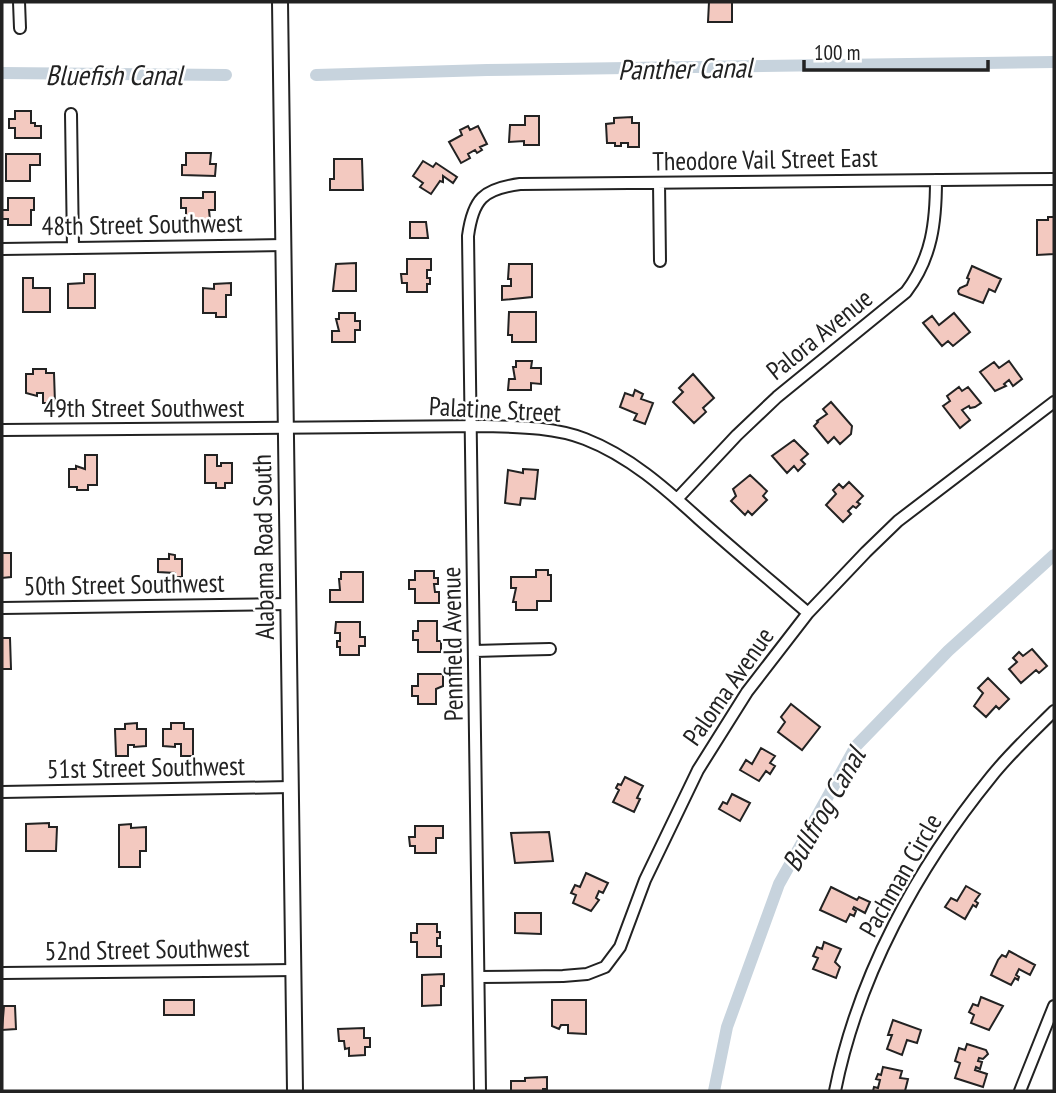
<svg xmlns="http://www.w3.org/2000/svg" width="1056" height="1093" font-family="'PT Sans Narrow',sans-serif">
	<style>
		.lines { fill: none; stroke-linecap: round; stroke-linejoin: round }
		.canal { stroke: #c7d3dd; stroke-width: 12 }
		.building { fill: #f3c9c0; stroke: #222; stroke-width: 2 }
		.minor-casing { stroke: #222; stroke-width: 14 }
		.tertiary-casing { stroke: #222; stroke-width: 18 }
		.minor { stroke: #fff; stroke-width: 10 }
		.tertiary { stroke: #fff; stroke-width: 14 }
		.labels { text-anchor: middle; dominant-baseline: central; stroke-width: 5; stroke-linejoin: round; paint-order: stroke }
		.street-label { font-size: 26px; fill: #222; stroke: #fff }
		.water-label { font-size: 28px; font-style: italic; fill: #222; stroke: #fff }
	</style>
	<rect width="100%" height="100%" fill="#fff"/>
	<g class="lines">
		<path class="canal" d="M2 73 226 75
			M316 75 487 70 1054 62
			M714 1091 727 1027 779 884 856 746 948 651 1054 555"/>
	</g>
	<path class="building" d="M709 2H732V22H708Z
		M15 111H31V123H35V126H41V138H15V128H9V119H15Z
		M525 116H539V145H524V141L509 142 510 125H525Z
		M632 117V123H639V147H628V143H621V146H615V143H607L606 124 614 123V118Z
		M468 126 470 130 478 126 487 144 480 147 482 150 477 153 475 150 468 154 470 158 461 163 449 142 462 135 460 130Z
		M186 153H211L210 164H216L215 176 182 175V165H186Z
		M6 154H40V165H30V181H6Z
		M334 159H362L363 190H330V179H334Z
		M423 161 433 167 436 163 457 177 453 183 443 176V182L440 181 431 194 420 187 423 183 413 176Z
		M203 192H215V210H209L210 220H186V208H181V198H203Z
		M8 198H34V210H31V225H8V219H2V223V206V210H8Z
		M1048 217H1054V254L1037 255V220H1048Z
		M410 222H426L428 238H410Z
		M407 259H431V270H427V278H430V284H427V292H407V283H402L401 274H407Z
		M356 263V291H333L336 264Z
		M509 264H532V297L502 300V286H511V279H508Z
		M972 266 1001 279 995 292 989 289 983 303 959 294 958 291 960 288 967 285 969 279 967 278Z
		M84 274H95V308H68V284L84 283Z
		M23 278H33V288H50V312H23Z
		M231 283V295H226V317H216V313H203V288L214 289V284Z
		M509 312H536V342H512V335H508Z
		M339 313H355V321H360V330H355V342H332V331H339L336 319H339Z
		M954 313 970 332 953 346 948 341 942 346 923 323 932 316 939 325Z
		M516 361H532L531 368H541V384L531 383V390H508L509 379H515L513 367H516Z
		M1009 361 1022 379 1013 386 1009 380 1004 384 1006 386 995 391 980 372 994 362 999 368Z
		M33 369H46V373H54L55 403H43V393H37V396L26 393V374H33Z
		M693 374 714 398 703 408 706 412 694 423 673 402 683 392 679 388Z
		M959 387 962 391 968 387 981 403 975 407 970 408 969 406 962 410 970 420 960 428 943 406 950 401 947 396Z
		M635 390 643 394 641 399 653 403 645 424 634 420 637 414 620 407 625 393 633 396Z
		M831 402 852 426 851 434 840 444 834 437 828 443 814 426 818 422 817 421 827 414 823 409Z
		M794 440 808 454 801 460 805 464 798 471 794 466 787 473 772 456Z
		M85 455H97V485H88V490H77V487H69V469H76V466L85 469Z
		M205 455H217V466H221V463H232V483H225V488H216V483H205Z
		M523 469 538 470 535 499 521 498 520 505 505 503 508 470 523 473Z
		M750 475 767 491 763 496 767 500 752 515 748 511 745 515 731 501 736 496 733 489Z
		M849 482 863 496 857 502 860 504 856 508 853 506 848 511 851 514 843 522 826 505 836 494 833 490 839 484 843 488Z
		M2 553H11V577L2 578Z
		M169 554 175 555V559H182V577H175V573L158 572V559H169Z
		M536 570H548V575H551V601H537V610H516V602H513L516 588H511V577H536Z
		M415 571H434V578H438V584H434L435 592H439V603H415V589H409V580H415Z
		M341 572H363V602H330V590H340L339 579H341Z
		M418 621H437V641H441V652H418V640H413V631H418Z
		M336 622H360V637H365V646H359V655H340V647H337V641H340V633H335Z
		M2 638H10L11 669H2Z
		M1032 649 1047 666 1039 673 1036 670 1021 683 1009 669 1017 662 1013 658 1019 652 1023 656Z
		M418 674H443V686L436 689V704H418V696H412V686H418Z
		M988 678 1009 699 999 709 996 706 986 717 974 706 983 693 978 688Z
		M791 704 820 727 802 750 778 732 785 722 781 717Z
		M137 723V729H146V746L134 747V745H128V756H116L115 729H125V724Z
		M171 723H184V729H193V756H181V744H175V747L163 746V729H171Z
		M761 748 775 756 770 763 775 766 770 774 766 771 759 781 740 770 746 760 752 764Z
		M625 777 643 786 637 798 640 799 634 812 613 802 619 790 616 788 618 784 621 785Z
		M732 794 750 803 740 821 719 809 723 802 727 804Z
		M49 823V827H57L56 851H26V824Z
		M131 824V828L146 827V851H140V867H119V825Z
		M415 826H443V838H436V853H415V846H410L409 837H415Z
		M549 832 553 861 515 863 511 833Z
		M586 873 608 883 603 893 599 891 596 898 599 900 591 911 573 903 576 895 571 893 575 885 580 887Z
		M966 886 980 894 975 901 978 903 976 907 973 905 965 919 945 907 951 898 957 901Z
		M831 887 857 900 859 897 870 902 865 913 854 907 853 909 856 911 854 916 850 914 846 922 820 910Z
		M515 913H541V934L515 933Z
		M417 924H437V932H440V938H437V946H441V957H417V942H411V933H417Z
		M824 942 841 949 835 962 840 967 836 978 813 969 818 958 813 956 817 947 822 949Z
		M1009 951 1035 965 1030 975 1019 969 1016 975 1019 977 1018 980 1015 978 1011 985 991 975 998 960 1002 955 1006 957Z
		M444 974V986H441V1005L422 1006V975Z
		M981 997 1003 1006 989 1030 971 1023 974 1015 969 1012 973 1004 978 1006Z
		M164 1000H194V1015H164Z
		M552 1000H586V1034L568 1033V1025H561L559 1029 552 1026Z
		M4 1006H15L16 1029 2 1030Z
		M893 1020 921 1030 917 1043 907 1040 902 1055 887 1049 892 1035H888Z
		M364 1028V1038H370V1047H365V1055L349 1056V1048L345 1049 344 1041H339L338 1029Z
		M967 1044 986 1050 988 1054 983 1059 979 1058 978 1061 982 1062 980 1069 976 1067 975 1070 987 1074 983 1087 955 1078 960 1063 955 1061 959 1048 965 1050Z
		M883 1067 902 1071 900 1078 908 1079 905 1091H873L874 1087 878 1088 880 1080 876 1079 878 1074 881 1075Z
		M547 1077V1089H543V1091H511V1081H525V1078Z"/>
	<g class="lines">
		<defs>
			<path id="minor" d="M19 2 20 28
				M71 114 73 248
				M659 183 660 261
				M2 249 284 245
				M2 430 485 426C518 427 554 427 585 439 629 456 665 488 699 519 735 551 772 582 808 613
				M678 498 737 435 777 397 906 292C932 258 936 222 936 180
				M2 608 288 604
				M475 651 550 649
				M2 792 291 787
				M2 973 293 970
				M480 977 563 976 587 974 605 967 620 947 645 880 698 770 747 692 808 613 866 552 898 521 1054 402
				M480 1091 468 236C473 199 483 189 520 184L1054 179
				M835 1091C858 976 917 868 991 777 1010 753 1033 732 1054 711
				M1020 1091 1054 1006"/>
			<path id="tertiary" d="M280 2 295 1091"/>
		</defs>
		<use href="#minor" class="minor-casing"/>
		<use href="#tertiary" class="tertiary-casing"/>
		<use href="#minor" class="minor"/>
		<use href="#tertiary" class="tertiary"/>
	</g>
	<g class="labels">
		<g class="street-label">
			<text transform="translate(765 159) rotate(-1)">Theodore Vail Street East</text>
			<text transform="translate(142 224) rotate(-1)">48th Street Southwest</text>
			<text transform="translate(819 334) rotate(-39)">Palora Avenue</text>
			<text x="144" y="407">49th Street Southwest</text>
			<text transform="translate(495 409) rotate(3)">Palatine Street</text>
			<text transform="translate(263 547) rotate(-91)">Alabama Road South</text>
			<text transform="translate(124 584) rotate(-1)">50th Street Southwest</text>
			<text transform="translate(452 644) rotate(-91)">Pennfield Avenue</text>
			<text transform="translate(728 686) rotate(-55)">Paloma Avenue</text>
			<text transform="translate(146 767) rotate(-1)">51st Street Southwest</text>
			<text transform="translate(900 875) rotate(-60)">Pachman Circle</text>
			<text transform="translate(147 949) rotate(-1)">52nd Street Southwest</text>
		</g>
		<g class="water-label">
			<text transform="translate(685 68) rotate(-1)">Panther Canal</text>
			<text x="114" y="74">Bluefish Canal</text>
			<text transform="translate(823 809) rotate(-60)">Bullfrog Canal</text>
		</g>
	</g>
	<rect width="1056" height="1093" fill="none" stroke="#222222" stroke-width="7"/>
	<path d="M804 60v10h184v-10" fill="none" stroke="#222222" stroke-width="3.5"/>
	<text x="814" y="60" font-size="21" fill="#222222" stroke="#ffffff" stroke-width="5" paint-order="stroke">100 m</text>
</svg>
